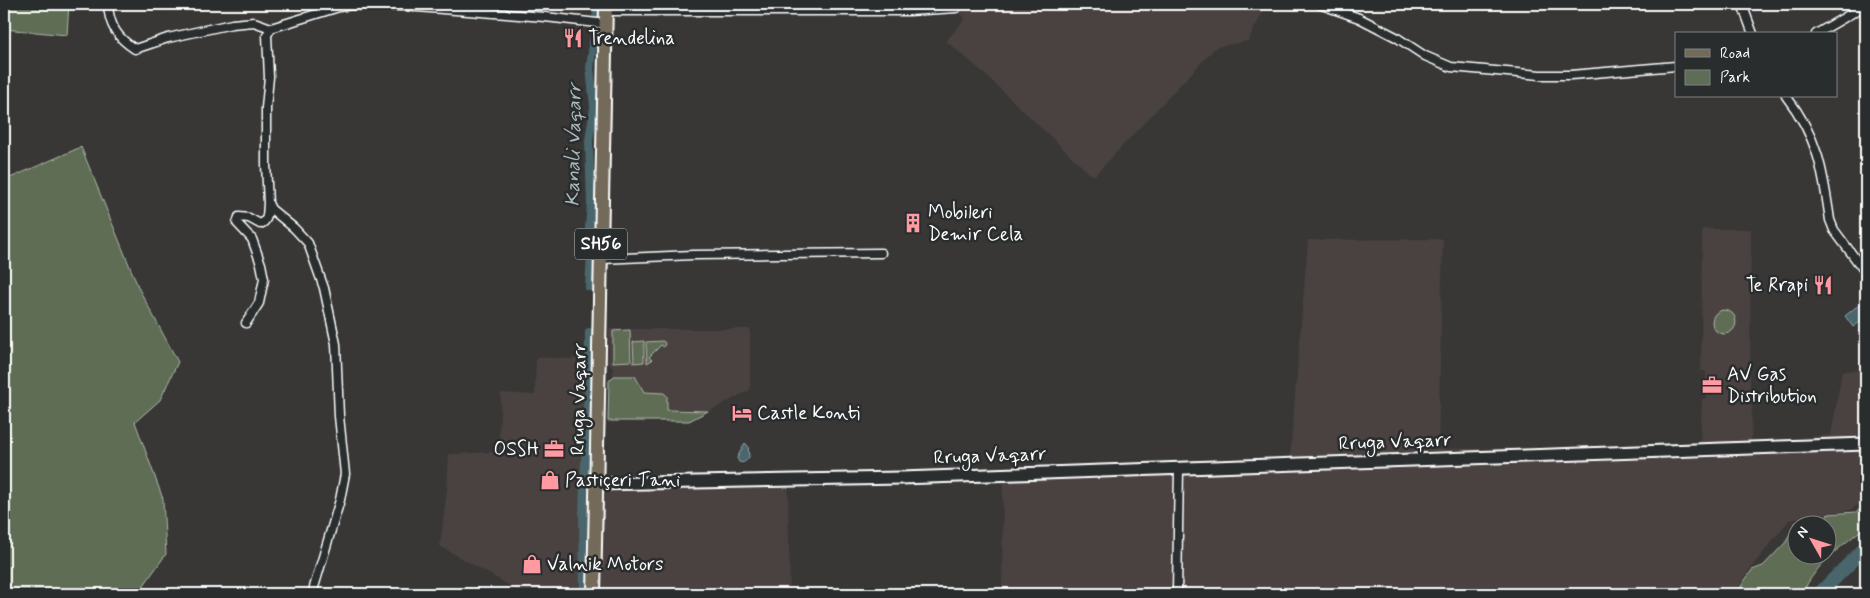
<svg xmlns="http://www.w3.org/2000/svg" width="1870" height="598" font-family="Mynerve,sans-serif">
	<style>
		.built { fill: #484240 }
		.green { fill: #5e6d55; stroke: #aeb6aa; fill-rule: evenodd }
		.water { fill: #49666c; stroke: #92a3a7 }
		.lines { fill: none; stroke-linecap: round; stroke-linejoin: round }
		.canal { stroke: #49666c; stroke-width: 8 }
		.river { stroke: #49666c; stroke-width: 14 }
		.street-casing { stroke: #fff; stroke-width: 11 }
		.secondary-casing { stroke: #fff; stroke-width: 15 }
		.primary-casing { stroke: #fff; stroke-width: 16 }
		.street { stroke: #2a2d2e; stroke-width: 8 }
		.secondary { stroke: #2a2d2e; stroke-width: 11 }
		.primary { stroke: #736b5a; stroke-width: 12 }
		.labels { text-anchor: middle; dominant-baseline: central; stroke-width: 5; stroke-linejoin: round; paint-order: stroke }
		.shield { fill: #2a2d2e; stroke: #bfc0c0; stroke-width: 1 }
		.shield-label { font-size: 18px; font-weight: bold; fill: #fff }
		.poi-label { font-size: 19px; fill: #fff; stroke: #2a2d2e; text-anchor: start }
		.street-label { font-size: 19px; fill: #fff; stroke: #2a2d2e }
		.water-label { font-size: 20px; font-style: italic; fill: #adbabd; stroke: #2a2d2e }
	</style>
	<rect width="100%" height="100%" fill="#383736"/>
	<filter id="ink" filterUnits="userSpaceOnUse"><feTurbulence type="fractalNoise" baseFrequency=".02" numOctaves="2"/><feDisplacementMap in="SourceGraphic" scale="10" xChannelSelector="R" yChannelSelector="G"/><feConvolveMatrix kernelMatrix="1 2 1 2 8 2 1 2 1" color-interpolation-filters="sRGB"/></filter>
	<g filter="url(#ink)">
		<path class="built" d="M610 4H732V7L610 6Z
			M955 4H1267L1248 41 1216 47 1095 175 1090 174 979 69 946 41 965 19Z
			M1702 229H1751L1750 400 1752 407 1751 442 1700 443 1702 399 1706 398V372L1705 371H1701Z
			M1443 239 1438 449 1641 447 1754 442 1831 435 1842 371 1866 370V500L1850 510 1789 520 1744 577 1736 594H1002L1003 474 1290 456 1308 240Z
			M609 329H750V390L689 422H607L608 380 613 376V368L608 363Z
			M536 357 598 360 596 484 788 481 790 594H524L440 546 447 489 449 454 498 452 501 393 535 395Z"/>
		<path class="green" d="M4 4H69L67 35 4 29Z
			M81 147 139 289 178 362 160 400 135 422 163 499 166 554 144 585 143 594H4V167L10 178Z
			M1712 322a12 12 0 1 1 24 0a12 12 0 1 1-24 0Z
			M630 330 631 361 613 362V331Z
			M644 341V362L634 363 633 342Z
			M663 341 665 343 664 347 661 345 649 357 652 360 647 363 646 342Z
			M614 376H635L644 392 664 393 667 396V410L708 411 689 421H608L609 381Z
			M1866 505V526C1840 548 1817 562 1802 594H1737L1743 583 1752 570 1763 566 1786 542 1795 523 1799 521H1816L1829 514 1856 512ZM1798 526H1828V556H1798Z"/>
		<path class="water" d="M1866 299V318L1853 327 1845 316Z
			M745 443 748 446 749 457C746 461 744 464 739 462L737 458Z"/>
		<g class="lines">
			<path class="canal" d="M589 287 591 255 589 228 591 203 589 141 594 107 590 68 598 4
				M584 594 583 515 587 407 589 390V332"/>
			<path class="river" d="M1819 594 1866 547"/>
			<defs>
				<path id="street" d="M108 4C109 25 117 38 135 49L168 38 232 24 254 22 271 28 339 7 351 5 404 6 545 17 606 24
					M1319 4 1359 18 1396 37 1425 56 1451 67 1540 75H1571L1676 66
					M1742 4 1753 34
					M606 11H909L956 8
					M271 28 267 35 269 77 266 108V164L268 203 271 209 294 228 308 243 324 288 336 344 339 416 345 474 340 500 312 594
					M1816 34 1866 5
					M1786 96C1818 137 1823 171 1830 220L1834 230 1866 273
					M601 259 693 255 881 253
					M246 323 259 303 264 279 261 264 252 239 237 223 239 217 249 218 260 224C269 221 267 212 268 203
					M1177 594 1179 468"/>
				<path id="secondary" d="M596 484 901 478 1866 444"/>
				<path id="primary" d="M594 594 606 4"/>
			</defs>
			<use href="#street" class="street-casing"/>
			<use href="#secondary" class="secondary-casing"/>
			<use href="#primary" class="primary-casing"/>
			<use href="#street" class="street"/>
			<use href="#secondary" class="secondary"/>
			<use href="#primary" class="primary"/>
		</g>
	</g>
	<defs>
		<symbol id="restaurant-bare" viewBox="-9 -9 18 18"><path d="M-5-6h1v4h1v-4h1v4h1v-4h1v5L-1.5 .5V6h-2V.5L-5-1ZM5-6V6H3V1.5H1.5Q1.5-4 5-6Z" fill="#ff9aa2" stroke="#2a2d2e" stroke-width="2.5" paint-order="stroke"/></symbol>
		<symbol id="building-bare" viewBox="-9 -9 18 18"><path d="M-4-6H4V6H1V3H-1V6H-4ZM-2.5-4.3h1.7v1.8h-1.7ZM.8-4.3h1.7v1.8H.8ZM-2.5-1h1.7V.8h-1.7ZM.8-1h1.7V.8H.8Z" fill="#ff9aa2" stroke="#2a2d2e" stroke-width="2.5" paint-order="stroke"/></symbol>
		<symbol id="office-bare" viewBox="-9 -9 18 18"><path d="M-6-3h4V-5.5h4V-3h4V5H-6ZM-1-4.5V-3h2v-1.5ZM-6 0V1H6V0Z" fill="#ff9aa2" stroke="#2a2d2e" stroke-width="2.5" paint-order="stroke"/></symbol>
		<symbol id="hotel-bare" viewBox="-9 -9 18 18"><path d="M-6-4.5h1.5V1H6V5H4.5V3h-9V5H-6ZM-4 0a1.8 1.8 0 1 1 3.6 0ZM.5 0V-2.5h3Q6-2.5 6 0Z" fill="#ff9aa2" stroke="#2a2d2e" stroke-width="2.5" paint-order="stroke"/></symbol>
		<symbol id="shop-bare" viewBox="-9 -9 18 18"><path d="M-5-2.5h2.3a2.7 3.5 0 0 1 5.4 0H5L5.5 6h-11ZM-1.5-2.5h3a1.5 2.3 0 0 0-3 0Z" fill="#ff9aa2" stroke="#2a2d2e" stroke-width="2.5" paint-order="stroke"/></symbol>
	</defs>
	<g fill-rule="evenodd">
		<use href="#restaurant-bare" x="559" y="24" width="28" height="28"/>
		<use href="#building-bare" x="899" y="209" width="28" height="28"/>
		<use href="#restaurant-bare" x="1809" y="271" width="28" height="28"/>
		<use href="#office-bare" x="1698" y="371" width="28" height="28"/>
		<use href="#hotel-bare" x="728" y="399" width="28" height="28"/>
		<use href="#office-bare" x="540" y="435" width="28" height="28"/>
		<use href="#shop-bare" x="536" y="466" width="28" height="28"/>
		<use href="#shop-bare" x="518" y="550" width="28" height="28"/>
	</g>
	<g class="labels">
		<rect class="shield" x="575" y="228.5" width="52" height="31" rx="4"/>
		<g class="shield-label">
			<text x="601" y="244">SH56</text>
		</g>
		<g class="poi-label">
			<text x="588" y="38">Trendelina</text>
			<text x="928" y="212">Mobileri<tspan x="928" dy="22">Demir Cela</tspan></text>
			<text x="1808" y="285" text-anchor="end">Te Rrapi</text>
			<text x="1727" y="374">AV Gas<tspan x="1727" dy="22">Distribution</tspan></text>
			<text x="757" y="413">Castle Konti</text>
			<text x="539" y="449" text-anchor="end">OSSH</text>
			<text x="565" y="480">Pastiçeri Tani</text>
			<text x="547" y="564">Valnik Motors</text>
		</g>
		<g class="street-label">
			<text transform="translate(579 399) rotate(-89)">Rruga Vaqarr</text>
			<text transform="translate(1395 442) rotate(-2)">Rruga Vaqarr</text>
			<text transform="translate(990 456) rotate(-2)">Rruga Vaqarr</text>
		</g>
		<g class="water-label">
			<text transform="translate(574 145) rotate(-89)">Kanali Vaqarr</text>
		</g>
	</g>
	<rect width="1870" height="598" fill="none" stroke="#2a2d2e" stroke-width="20"/>
	<rect x="10" y="10" width="1850" height="578" fill="none" stroke="#fff" stroke-width="2" filter="url(#ink)"/>
	<rect x="1675" y="32" width="162" height="65" fill="#2a2d2e" stroke="#7f8182"/>
	<rect x="1685" y="49" width="25" height="8" fill="#736b5a" stroke="#7f8182"/>
	<text x="1720" y="58" font-size="15" fill="#ffffff">Road</text>
	<rect x="1685" y="70" width="25" height="15" fill="#5e6d55" stroke="#7f8182"/>
	<text x="1720" y="82" font-size="15" fill="#ffffff">Park</text>
	<g transform="translate(1812 540) rotate(309)"><circle r="24" fill="#2a2d2e" stroke="#7f8182"/>
	<path d="M0-4L9 19L0 12L-9 19Z" fill="#ff9aa2"/>
	<text y="-8" font-size="14" font-weight="bold" text-anchor="middle" fill="#ffffff">N</text>
	</g>
</svg>
